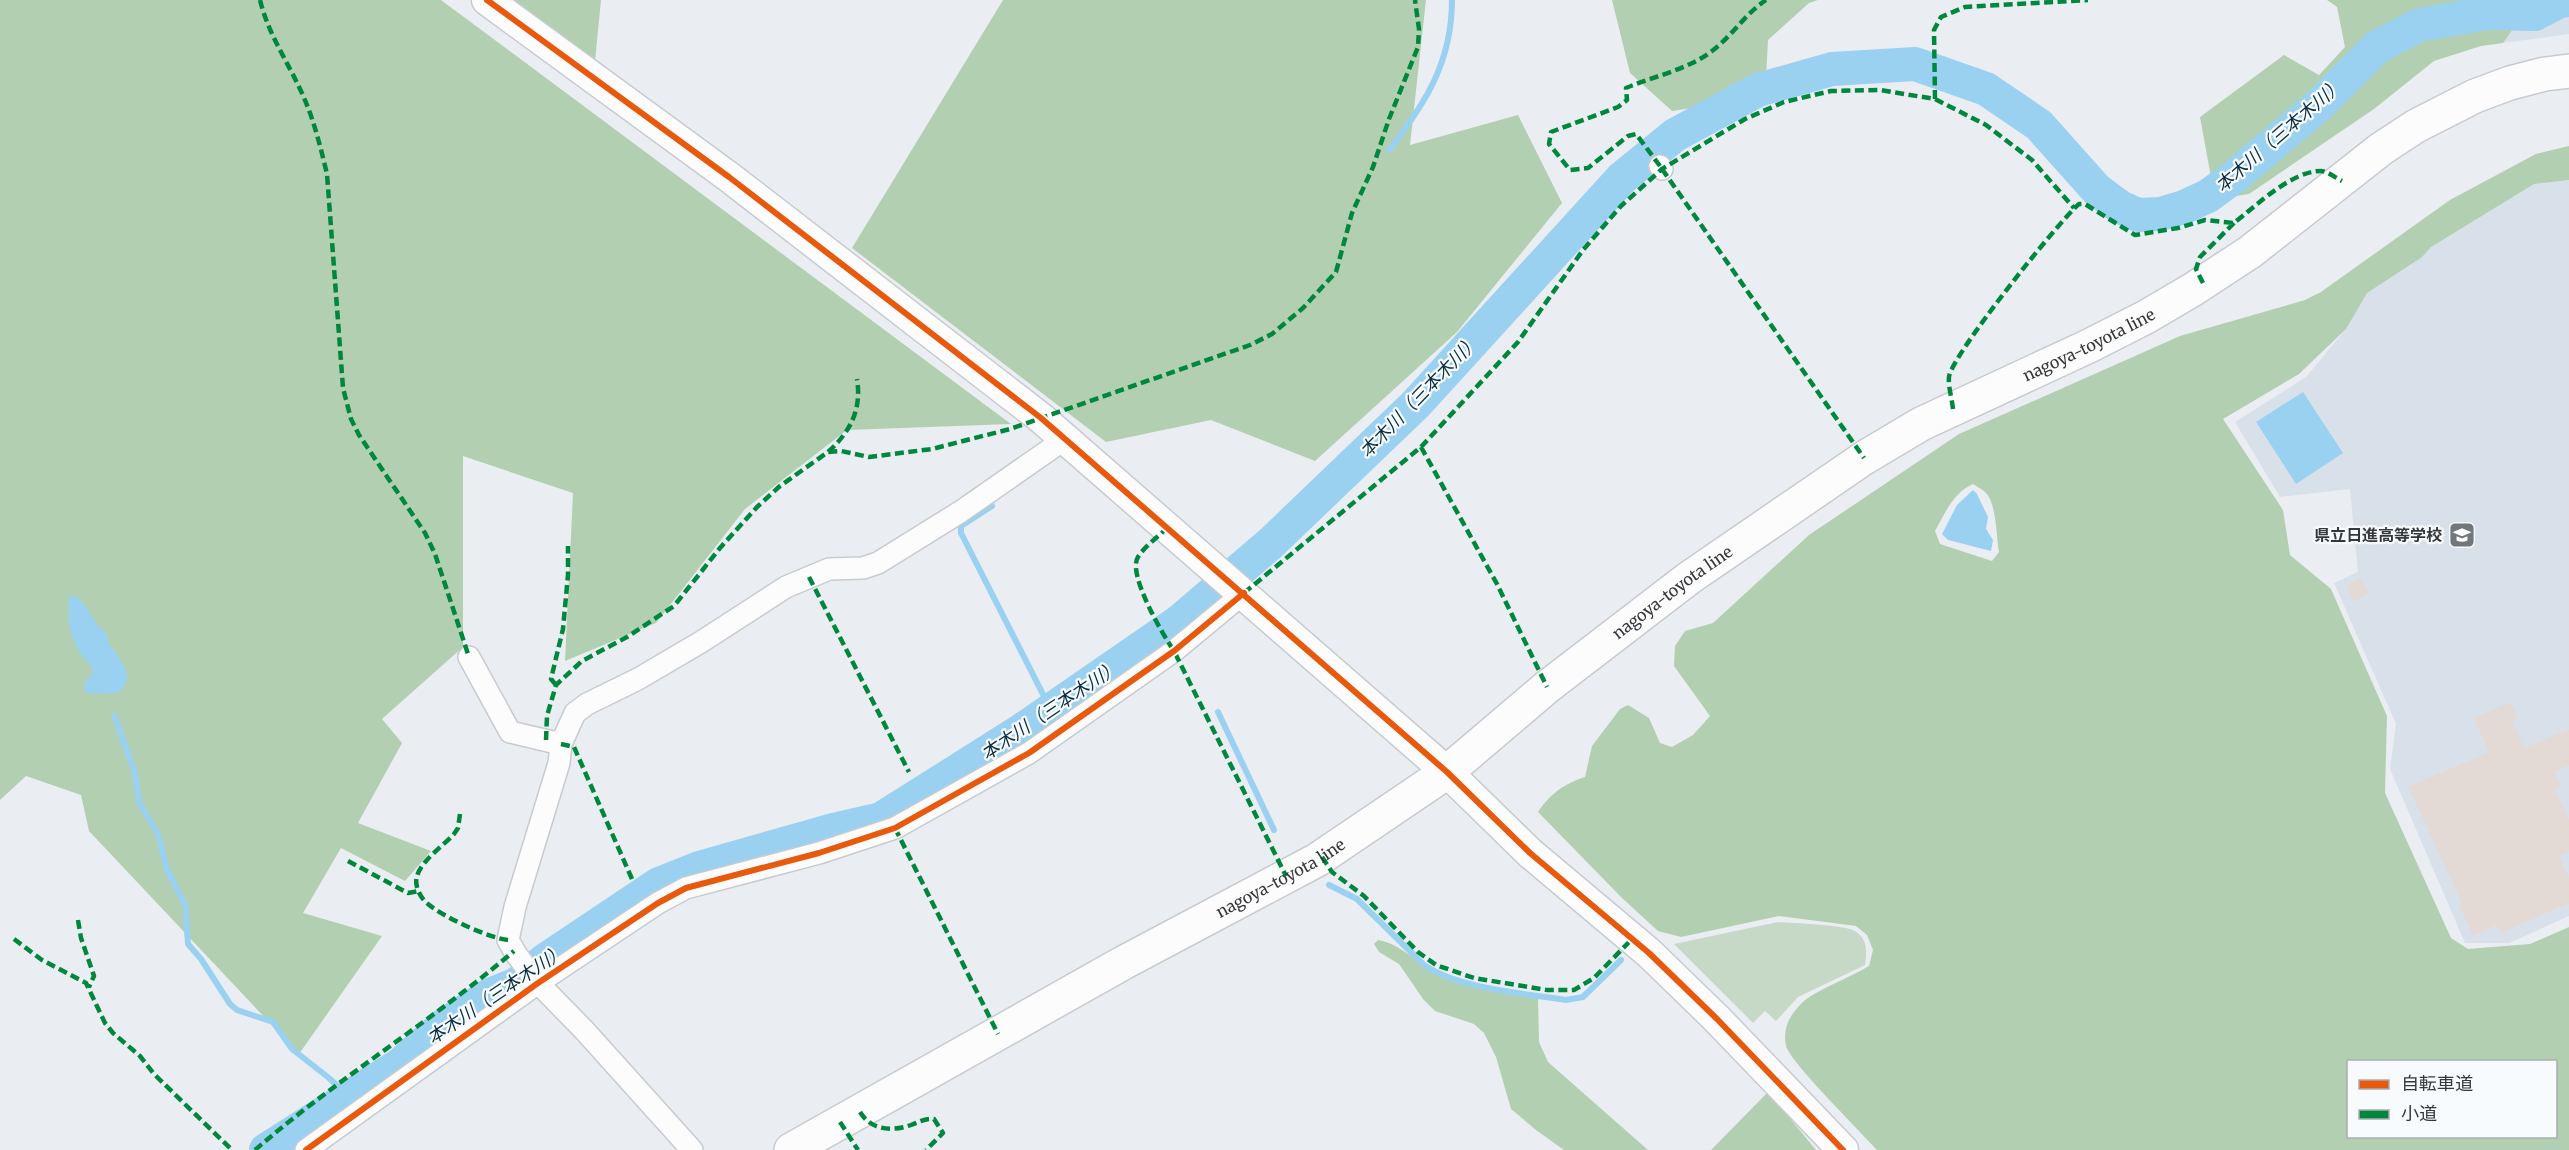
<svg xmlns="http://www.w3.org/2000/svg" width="2569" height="1150" font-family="Merriweather,'Noto Sans JP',serif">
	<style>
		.built { fill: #d8e1e9 }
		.green { fill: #c6d8c6 }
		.forest { fill: #b2d0b1; fill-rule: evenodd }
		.water { fill: #9ad1f1 }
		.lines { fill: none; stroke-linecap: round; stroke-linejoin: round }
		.stream { stroke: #9ad1f1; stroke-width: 6 }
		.river { stroke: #9ad1f1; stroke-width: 34 }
		.building { fill: #e3dad6 }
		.street-casing { stroke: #c8cbce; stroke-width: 24 }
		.secondary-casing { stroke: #c8cbce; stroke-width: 33 }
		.primary-casing { stroke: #c8cbce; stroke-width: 36 }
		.street { stroke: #fcfcfd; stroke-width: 21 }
		.secondary { stroke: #fcfcfd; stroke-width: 30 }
		.primary { stroke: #fcfcfd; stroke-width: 33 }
		.quiet { stroke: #00873e; stroke-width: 4.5; stroke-dasharray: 9 4.5; stroke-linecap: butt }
		.cycleway-casing { stroke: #f8fbfe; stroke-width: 10 }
		.cycleway { stroke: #e8590c; stroke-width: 6 }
		.labels { text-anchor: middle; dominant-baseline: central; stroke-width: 4.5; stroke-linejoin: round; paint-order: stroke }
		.street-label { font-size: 16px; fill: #35373a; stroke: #f8fbfe }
		.poi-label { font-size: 16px; font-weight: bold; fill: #35373a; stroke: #f8fbfe; text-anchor: end }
		.water-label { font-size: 18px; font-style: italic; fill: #0b2e40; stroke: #f8fbfe }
	</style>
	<rect width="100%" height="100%" fill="#eaeef2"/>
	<path class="built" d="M2492 0H2569V34L2503 43Z
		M2569 146V916L2509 943H2465L2390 769 2396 724 2334 583 2358 572 2350 489 2280 497 2235 422 2306 377 2346 329 2321 292 2450 200 2536 154Z"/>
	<path class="green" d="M1778 922C1793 923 1846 925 1855 931 1868 939 1867 952 1865 965L1798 997 1776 1021 1765 1011 1753 1023 1674 944Z"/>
	<path class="forest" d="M0 0H441L1011 424 847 430 745 509 656 623 565 661 573 493 463 456V647L382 719 402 743 358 823 431 851 405 881 341 848 303 913 382 936 299 1054 89 831 81 795 26 776 0 800Z
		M514 0H601L595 61Z
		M1003 0H1426L1410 145 1518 115 1562 203 1457 332 1315 461 1211 420 1106 442 852 248Z
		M1612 0H1818L1809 3 1768 40 1766 78 1705 106 1672 111 1630 73Z
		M2327 0H2548L2529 6 2503 43 2481 46 2434 61 2374 109 2249 194 2215 199 2200 117 2284 55 2319 75 2345 47 2337 7Z
		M2569 146V180L2534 184 2431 247 2422 257 2367 293 2346 329 2299 374 2223 419 2283 510 2290 555 2331 589 2387 716 2385 793 2451 938 2468 949 2530 944 2569 927V1150H1877C1862 1133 1790 1062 1786 1046 1782 1027 1791 1013 1804 1001 1819 989 1851 977 1869 966L1873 950 1867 935 1856 926 1779 916 1681 937 1658 931 1622 898 1538 812C1551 793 1564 784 1585 777L1592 746 1620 709 1628 705 1649 718 1660 743 1672 747 1693 735 1710 716 1674 666 1675 646 1685 631 1713 623 1809 535 1959 434 2180 336 2305 300 2321 292 2450 200 2536 154ZM1973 484C1977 487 1982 489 1985 492 1997 503 1996 536 1999 552L1992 561 1940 544 1935 531C1945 513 1953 493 1973 484ZM2348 1062H2556V1136H2348Z
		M1378 940C1404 944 1422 970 1446 979 1472 989 1511 992 1538 998L1539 1042 1548 1062 1648 1150H1564L1536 1130 1511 1109 1496 1057 1484 1033 1474 1024 1435 1011 1423 999 1399 964 1379 952 1374 944Z
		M1768 1092 1816 1150H1711Z"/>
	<path class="water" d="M2303 392 2343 453 2296 484 2256 422Z
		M1973 490 1977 494 1988 517 1986 529 1993 540 1991 551 1948 540 1942 534 1957 505Z
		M73 595C87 604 87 609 96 623 98 627 103 629 106 633 108 637 108 642 111 646 120 661 139 677 117 693L89 694 84 690 85 682 92 674V667C71 644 67 629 69 598Z"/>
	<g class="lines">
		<path class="stream" d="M1389 150C1426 103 1452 61 1452 0
			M992 506 961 526V533L1051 710
			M1218 712 1274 830
			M114 715 135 773 139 802 158 834 167 870 185 904 188 944 201 959 230 1004 237 1010 273 1022 292 1049 329 1078 349 1097
			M1329 885 1357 899 1424 965C1459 989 1524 993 1566 1000L1583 997 1621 960"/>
		<path class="river" d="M266 1150 401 1064 443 1026 490 995 517 984 544 961 659 884 699 868 833 830 881 819 1019 732 1180 621 1271 543 1416 404 1622 178 1675 135 1758 90 1832 69 1915 64 1986 89 2039 125 2097 190 2120 207 2138 215 2160 214 2184 207 2208 196 2234 177 2319 105 2377 47 2419 25 2487 13 2535 14 2560 1 2569 0"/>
	</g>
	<path class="building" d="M2361 578 2369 594 2353 601 2346 585Z
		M2511 702 2518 718 2512 721 2524 748 2569 729V765L2555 772 2562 787 2555 790 2569 820V851L2559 856 2569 878V903L2501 933 2497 925 2473 936 2459 905 2462 903 2408 787 2489 752 2474 718Z"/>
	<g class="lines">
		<defs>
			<path id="street" d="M1660 166 1662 169
				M469 657 510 732 561 744
				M306 1150 538 983 658 903 686 888 819 853 895 828 1029 753 1174 651 1244 593
				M692 1150 584 1030 538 983 516 954 508 940 515 907 559 763 561 744 570 724 575 713 587 704 638 679 701 642 786 587 829 569 863 568 878 563 960 512 1065 439"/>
			<path id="secondary" d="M487 0 729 177 1041 418 1447 772 1530 853 1649 953 1717 1019 1843 1150"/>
			<g id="primary">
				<path id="s1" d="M791 1150 1123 963 1317 860 1447 772 1547 687 1689 578 1864 458 1921 424 2089 346 2146 317 2192 290 2250 252 2381 149 2416 126 2475 96 2510 83 2545 74 2569 71"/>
			</g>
		</defs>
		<use href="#street" class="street-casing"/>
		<use href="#secondary" class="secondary-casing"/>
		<use href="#primary" class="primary-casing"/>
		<use href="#street" class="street"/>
		<use href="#secondary" class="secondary"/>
		<use href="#primary" class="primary"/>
		<path class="quiet" d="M260 0C268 33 286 59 300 89 313 116 320 145 327 174L343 388 351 419 359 435 425 533 435 554 469 657
			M1935 99 1934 30 1941 17 1965 7 2088 0
			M1660 166 1636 134 1628 136 1588 168 1570 170 1549 144 1551 132 1618 107 1627 100 1626 88C1654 76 1687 70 1712 51 1732 36 1745 14 1766 0
			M1662 169 1864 458
			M2203 283 2196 269 2200 257 2234 223
			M1953 409C1952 399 1948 386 1949 377 1951 356 2059 221 2079 204H2085L2135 235 2178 228 2205 220 2234 223C2256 206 2291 171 2321 171 2327 171 2336 178 2342 181
			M1421 447 1497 584 1547 687
			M828 452C850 432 862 410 857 379
			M1168 527C1158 537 1145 546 1138 557 1127 574 1163 635 1174 651L1286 876
			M809 577 909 772
			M1244 593 1421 447 1518 342 1583 250 1621 206 1662 169 1745 119 1784 102 1831 91 1880 90 1935 99 1986 125 2032 160 2074 208
			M556 685 551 679 563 629 568 575V546
			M546 740 547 716 556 685 582 661 627 637 674 606 720 548 757 507 780 486 828 452 841 451 869 457 932 449 1010 429 1250 345 1272 334 1303 308 1336 272 1352 213 1373 167 1389 119 1418 47 1419 29 1415 0
			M561 744 574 747 632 879
			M460 814 458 828 454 834C443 846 422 860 417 876 414 885 420 898 428 904 443 917 489 938 508 940
			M895 828 998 1034
			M1322 857 1332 872 1364 896 1418 952 1436 965 1474 978 1547 990H1574L1594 978 1632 939
			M348 861 408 893 419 891
			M78 920 81 938 94 976 89 987
			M14 939 42 960 86 983 105 1023 113 1033 140 1056 154 1074 232 1150
			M860 1112C871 1130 891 1132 911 1125 919 1122 925 1118 934 1119L943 1133 926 1150
			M840 1122 858 1150
			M255 1150C338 1078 431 1022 514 951"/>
		<defs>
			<path id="cycleway" d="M487 0 729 177 1041 418 1447 772 1530 853 1649 953 1717 1019 1843 1150
				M306 1150 538 983 658 903 686 888 819 853 895 828 1029 753 1174 651 1244 593"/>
		</defs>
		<use href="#cycleway" class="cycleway-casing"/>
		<use href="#cycleway" class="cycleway"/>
	</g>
	<defs>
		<symbol id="school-square" viewBox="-11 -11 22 22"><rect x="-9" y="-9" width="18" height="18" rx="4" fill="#74777a" stroke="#f8fbfe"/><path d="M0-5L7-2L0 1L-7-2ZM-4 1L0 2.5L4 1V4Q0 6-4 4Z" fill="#fff"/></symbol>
	</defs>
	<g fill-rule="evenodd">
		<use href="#school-square" x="2447" y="520" width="30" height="30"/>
	</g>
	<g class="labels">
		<g class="street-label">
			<text stroke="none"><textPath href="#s1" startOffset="1532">nagoya-toyota line</textPath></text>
			<text stroke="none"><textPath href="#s1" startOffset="1046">nagoya-toyota line</textPath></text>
			<text stroke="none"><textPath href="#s1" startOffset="560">nagoya-toyota line</textPath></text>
		</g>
		<g class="poi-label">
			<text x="2442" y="535">県立日進高等学校</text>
		</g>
		<g class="water-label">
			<text transform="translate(2279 135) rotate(-41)">本木川（三本木川）</text>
			<text transform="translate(1419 396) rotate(-46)">本木川（三本木川）</text>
			<text transform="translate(1050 710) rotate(-34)">本木川（三本木川）</text>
			<text transform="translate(496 994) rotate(-34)">本木川（三本木川）</text>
		</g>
	</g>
	<rect x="2347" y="1060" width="210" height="78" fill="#f8fbfe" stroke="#aaadb0" stroke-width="1.5"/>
	<rect x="2359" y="1080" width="30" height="9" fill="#e8590c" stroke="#aaadb0" stroke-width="1.5"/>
	<text x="2401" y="1090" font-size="18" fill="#35373a">自転車道</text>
	<rect x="2359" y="1110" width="30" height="9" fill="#00873e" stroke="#aaadb0" stroke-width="1.5"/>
	<text x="2401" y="1120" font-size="18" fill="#35373a">小道</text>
</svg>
